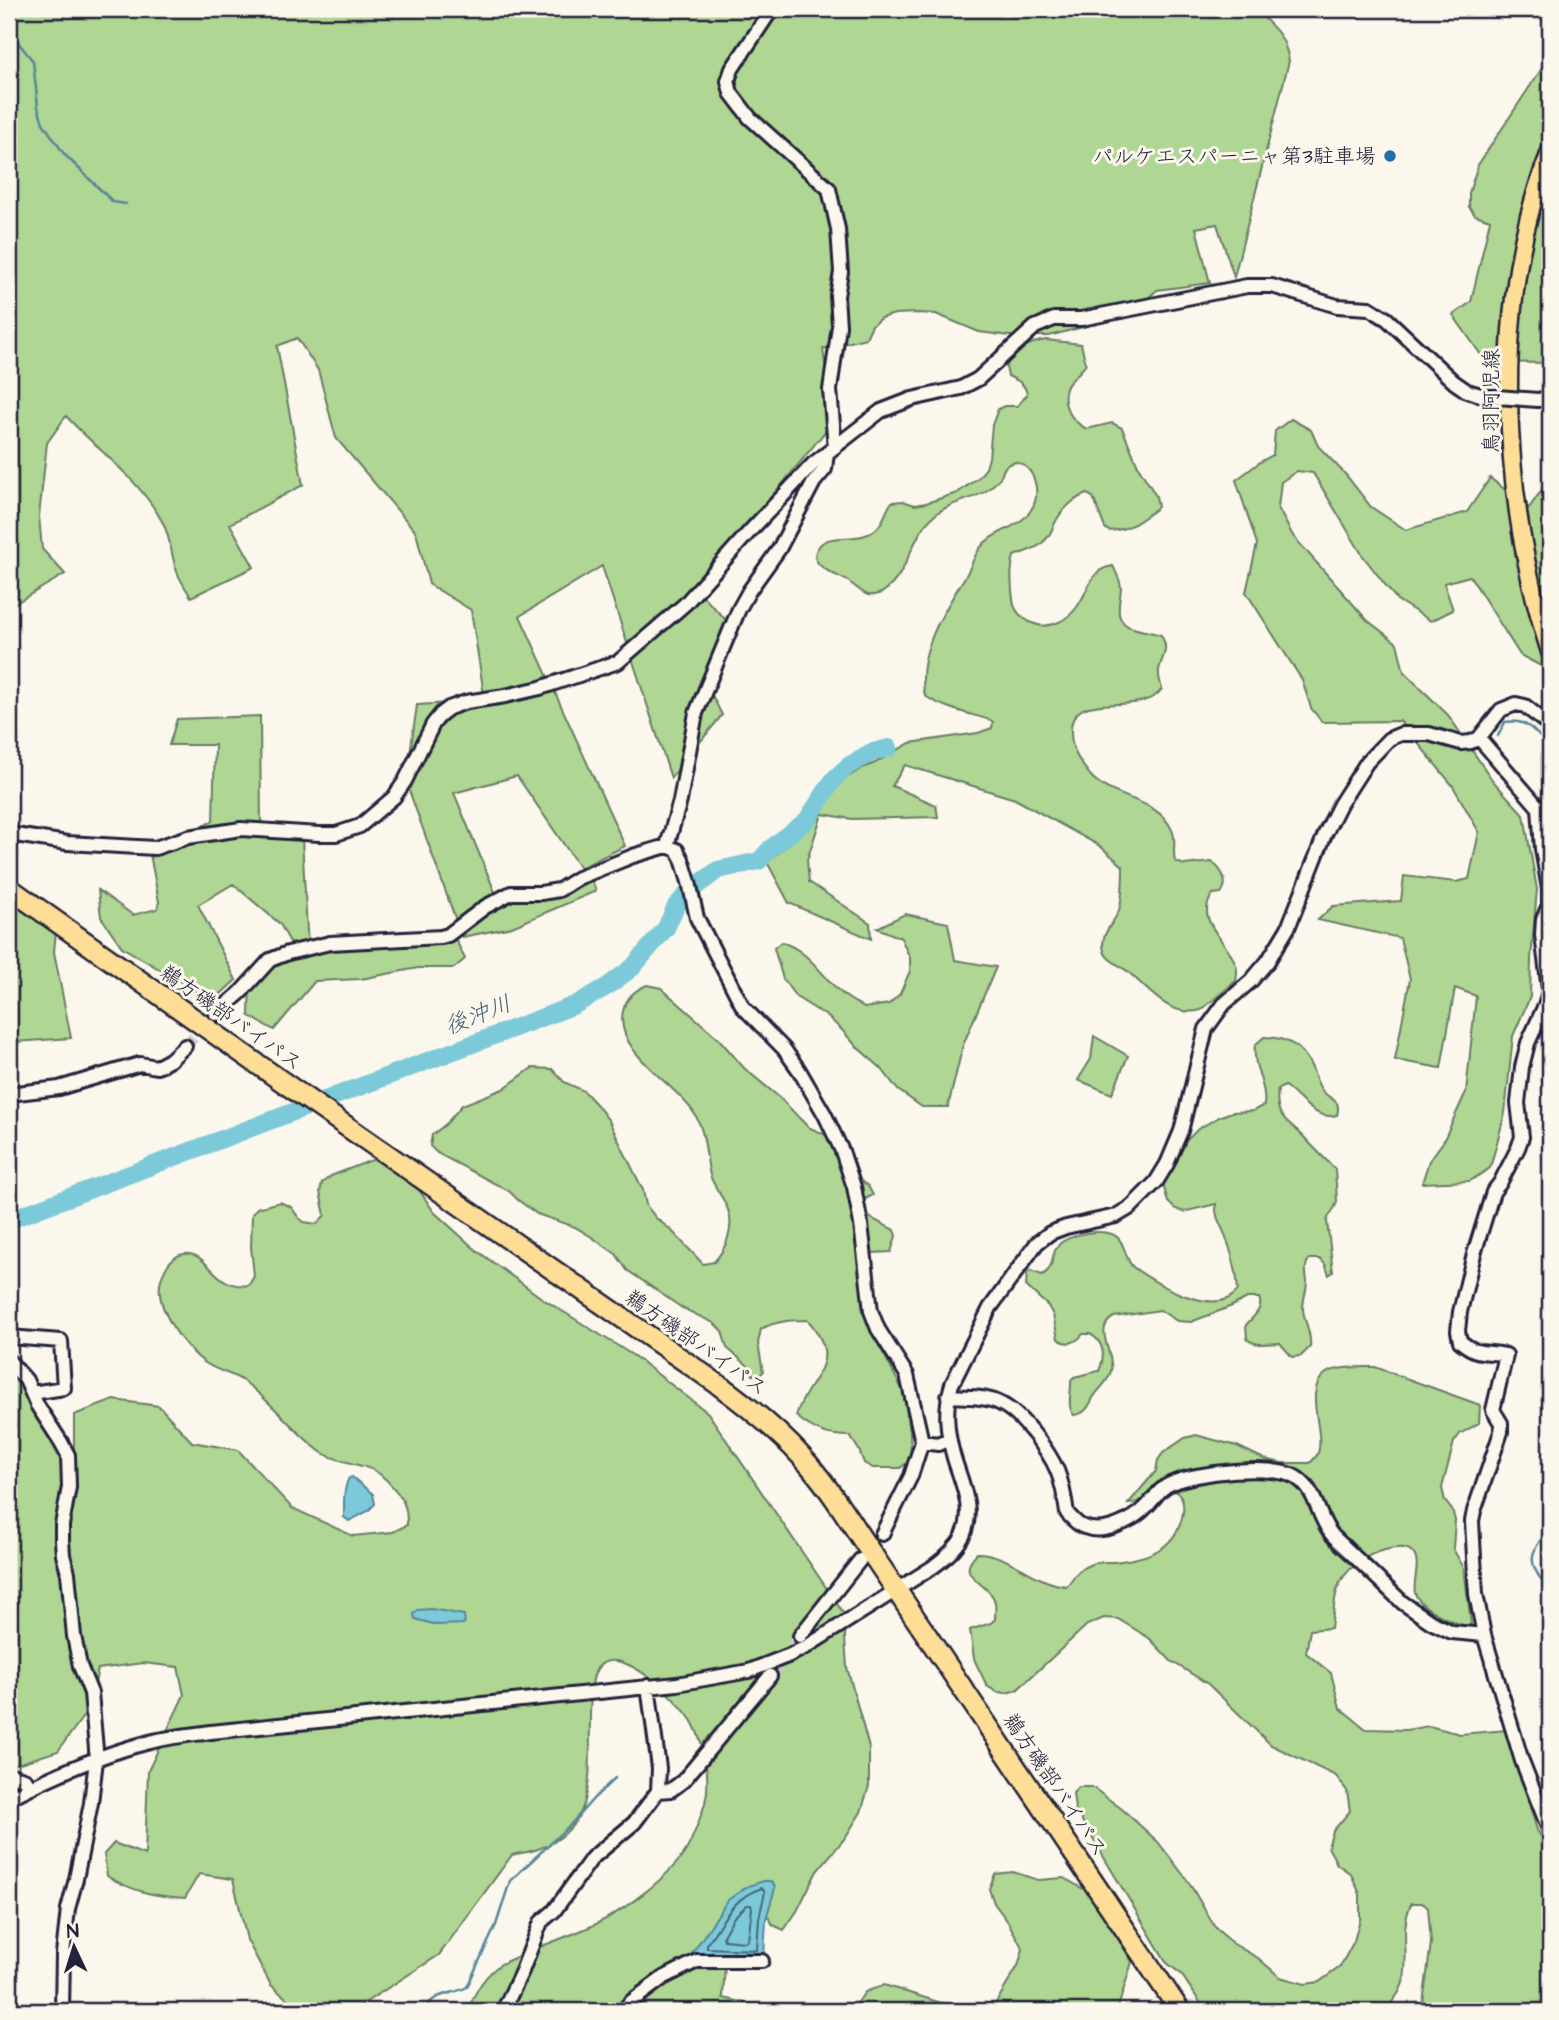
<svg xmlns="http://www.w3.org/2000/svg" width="1559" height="2020" font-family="'Architects Daughter','Klee One',sans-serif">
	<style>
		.green { fill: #afd692; stroke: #687c66; stroke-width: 2 }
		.water { fill: #7bc9d9; stroke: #57869a; stroke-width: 2 }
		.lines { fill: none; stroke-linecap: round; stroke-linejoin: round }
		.shore { stroke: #46657a; stroke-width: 2 }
		.stream { stroke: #57869a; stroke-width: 2.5 }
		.river { stroke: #7bc9d9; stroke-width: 18 }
		.minor-tunnel { stroke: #d0ccc9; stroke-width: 12; stroke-dasharray: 12 6; stroke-linecap: butt }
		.minor-casing { stroke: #22223b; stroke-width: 18 }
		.major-casing { stroke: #22223b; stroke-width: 21 }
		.highway-casing { stroke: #22223b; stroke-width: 24 }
		.minor { stroke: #fbf7ec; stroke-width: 12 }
		.major { stroke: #fedd96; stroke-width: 16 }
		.highway { stroke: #fedd96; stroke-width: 19 }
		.minor-bridge-casing { stroke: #22223b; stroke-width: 18; stroke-linecap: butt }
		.minor-bridge { stroke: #fbf7ec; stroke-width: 12 }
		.poi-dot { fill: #1f6fb2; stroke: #fbf7ec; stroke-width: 2.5 }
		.labels { text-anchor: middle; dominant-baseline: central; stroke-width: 6; stroke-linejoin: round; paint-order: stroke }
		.poi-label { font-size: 21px; fill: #22223b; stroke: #fbf7ec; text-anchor: end }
		.street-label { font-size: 21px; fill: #22223b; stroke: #fbf7ec }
		.water-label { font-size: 23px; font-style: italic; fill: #415c72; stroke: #fbf7ec }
	</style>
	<rect width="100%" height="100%" fill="#fbf7ec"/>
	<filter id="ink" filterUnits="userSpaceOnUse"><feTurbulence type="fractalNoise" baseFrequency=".0143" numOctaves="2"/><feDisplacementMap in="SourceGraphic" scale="14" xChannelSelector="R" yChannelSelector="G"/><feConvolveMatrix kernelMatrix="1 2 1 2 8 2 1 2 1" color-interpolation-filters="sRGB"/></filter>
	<g filter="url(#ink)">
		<path class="green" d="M9 9H1256C1273 29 1284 32 1289 61L1234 277 1217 224 1196 228 1210 283 1157 290 1129 315 1049 336H1010L979 332 936 314 917 313 895 314 881 318 872 325 866 338 823 349 833 422 749 525 694 587 726 620 704 679 722 715 671 778 602 566 520 616 625 846 580 868 517 776 454 793 497 897 548 898 590 876 596 891 512 927 462 937 406 782 417 705 485 701 471 610 429 584 416 532 336 438 318 370 297 338 277 346 303 485 230 524 254 567 191 597C187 590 181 582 178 574 171 558 171 538 163 523 140 479 98 451 66 416L47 443 39 516 42 549 65 574 9 607Z
			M1550 56V363L1486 362 1453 315 1471 302 1490 220 1475 215 1469 207V193L1478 165Z
			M1046 340 1081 344 1086 364C1081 372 1072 378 1067 386 1059 403 1072 422 1087 429L1112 423 1122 428 1139 468 1156 496 1158 507C1142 520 1130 530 1109 531L1105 528 1093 497 1087 494C1073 498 1060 512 1054 525 1051 532 1048 539 1041 544 1034 550 1023 552 1014 556 1010 570 1011 585 1013 599 1013 609 1020 616 1028 621 1039 627 1047 627 1059 622 1087 609 1085 577 1103 569 1106 567 1110 567 1113 566 1116 573 1121 581 1121 588 1120 603 1112 622 1133 628 1142 631 1152 632 1161 635 1170 651 1162 655 1159 670 1158 677 1160 682 1162 689 1140 720 1070 685 1071 732 1071 750 1079 761 1090 775 1112 801 1157 796 1172 830 1177 840 1172 851 1175 861L1184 865 1212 862C1221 869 1230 882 1221 893L1213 894C1193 920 1228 941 1236 965 1238 970 1237 975 1236 981L1201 1010C1169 1019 1148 988 1127 971 1116 962 1103 960 1103 944 1103 931 1115 922 1119 910 1123 896 1123 880 1123 866L1100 846 1015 799 905 765 892 786 936 805 938 817 852 819 822 814 807 860 809 882 870 923 871 939 789 903 767 862 803 832 840 782 862 768 873 764 910 743 978 733 992 728 993 722 990 720C967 713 945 709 925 696 915 654 944 611 965 577 971 568 973 557 980 548 992 531 1019 529 1031 510 1042 493 1035 467 1016 462 1012 463 1008 464 1006 466 1003 469 1003 473 1001 476 998 481 991 487 986 491 964 504 945 501 926 524 909 545 907 576 883 592 879 594 873 596 868 595 860 592 853 584 846 580 834 574 802 563 821 544 832 533 862 543 876 529 885 521 885 511 892 502L903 501 915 505 926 503 957 493 978 478 986 468 989 458 992 425 998 409 1004 406H1017L1027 395C1026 384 1017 380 1008 376L1006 367C1014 350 1028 343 1046 340Z
			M1291 419 1311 430 1318 446 1346 475 1371 507 1406 530 1467 512 1490 478 1529 508 1550 478V659L1541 666 1520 655 1470 576 1444 583 1453 610 1431 621 1397 600 1363 556 1313 473 1297 471 1281 482 1278 508 1293 536 1367 620 1397 643 1404 672 1448 715 1493 781 1524 815 1537 889 1531 959 1530 997 1513 1036 1505 1113 1490 1168 1470 1181 1422 1183 1429 1161 1443 1142 1466 1092 1476 996 1455 988 1441 1068 1395 1060 1410 979 1400 938 1318 920 1333 906 1401 901 1404 876 1456 882 1469 879 1479 832 1453 786 1400 721 1322 722 1311 708 1302 680 1246 592 1257 544 1236 480 1260 462 1273 455 1275 431Z
			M260 716 261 825 302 838 308 948 455 938 465 959 454 968H418L361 979 315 981 274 1030 249 1016 250 975 289 951 291 944 280 924 233 884 198 905 236 980 213 1001 122 947 101 917 98 890 133 915 157 909 159 902 150 854 114 840 168 841 213 821 215 745H169L177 719Z
			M9 900 56 931 54 952 71 1038 15 1042 9 1033Z
			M905 914 948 923 955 960 996 967 963 1045 948 1107H922L898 1090 881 1068 857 1047 842 1030 828 1017 796 997 783 979 774 948 781 942C811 951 822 978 845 996 850 1000 858 1004 864 1008L889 1004 900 994 910 971V958L901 938 877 928Z
			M647 985 661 988 719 1039 744 1068 780 1098 808 1127 828 1136 854 1176 868 1186 873 1195 861 1201V1213L894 1230 896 1236 891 1252 872 1253 862 1259 868 1324 903 1391 910 1431 911 1460 900 1468H873L864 1463 859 1450 850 1436C827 1436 814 1431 796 1416 808 1374 846 1366 808 1320 791 1320 776 1321 761 1329L758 1343 763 1372 759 1376 753 1375 747 1365 727 1348 722 1331 714 1323 682 1308 627 1270 616 1254 590 1236 575 1227 537 1214 518 1200 509 1191 437 1153 430 1146 432 1135 446 1124 462 1105 503 1089 532 1068 552 1069 564 1082 584 1091 597 1105 609 1121 643 1190 646 1205 656 1218 671 1230 703 1264 714 1262C725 1250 734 1230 729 1213 726 1200 714 1188 710 1175 705 1154 706 1132 694 1113 674 1082 614 1052 623 1011 626 997 635 990 647 985Z
			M1094 1036 1128 1056 1112 1094 1078 1080 1091 1059Z
			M1264 1037C1287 1037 1303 1046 1312 1068 1315 1075 1317 1083 1321 1089 1329 1101 1342 1098 1337 1115 1315 1121 1300 1097 1285 1086L1278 1089C1274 1118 1287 1119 1303 1136 1313 1147 1324 1158 1335 1169L1337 1201C1336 1209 1329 1213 1327 1221L1333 1272 1329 1275 1325 1264 1320 1259H1309C1304 1267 1306 1272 1307 1281 1307 1290 1303 1299 1303 1309 1304 1322 1312 1333 1310 1347L1301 1356 1292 1357 1280 1343C1269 1343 1256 1347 1247 1339L1246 1325C1253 1317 1264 1308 1259 1298H1247L1232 1306 1191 1322 1177 1321 1160 1310 1114 1317C1092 1328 1115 1354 1111 1371 1108 1383 1099 1388 1093 1398 1088 1408 1085 1414 1074 1415 1066 1407 1072 1391 1071 1380L1074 1377 1099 1371C1105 1357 1105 1342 1090 1334H1083C1076 1343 1068 1346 1058 1339L1053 1315 1048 1306 1026 1286 1027 1272 1031 1271 1042 1275C1055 1268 1050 1257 1057 1247 1065 1234 1107 1226 1118 1238 1126 1246 1125 1259 1133 1267 1154 1283 1217 1320 1238 1290 1237 1271 1232 1253 1225 1235 1221 1224 1215 1218 1216 1204L1183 1212 1174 1208 1168 1202 1163 1184 1164 1179 1175 1166 1186 1141 1198 1129 1221 1116 1232 1112 1253 1111 1264 1105C1267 1084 1252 1068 1255 1045Z
			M377 1158 415 1184 434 1212 476 1250 543 1299 634 1356 708 1413 846 1617 845 1638 847 1667 869 1748V1786L861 1812 845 1838 817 1871 797 1911 784 1930 773 1925 764 1910 725 1964 723 1998 754 2005 809 2011H468C474 1993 485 1975 501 1964 507 1961 514 1958 521 1955 545 1944 570 1936 594 1925 622 1912 668 1878 685 1852 691 1843 702 1814 705 1803 711 1780 705 1747 694 1725 684 1705 628 1649 603 1663 593 1668 591 1687 591 1697 585 1753 607 1825 538 1849 530 1852 520 1853 512 1855L439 1955 352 2011H301L271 1985 247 1940 233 1879 199 1874 185 1898C154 1896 134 1892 107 1876L104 1854 114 1843 145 1855 148 1771 184 1695 178 1667 143 1663 98 1669 90 1707 58 1751 20 1763 9 1765V1363L62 1463 74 1449V1415L114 1400 159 1406 192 1442 238 1450 292 1508 353 1536 393 1532 407 1525C407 1518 407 1510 404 1504 401 1495 388 1481 381 1475 366 1463 337 1463 321 1452 294 1432 273 1403 246 1383 235 1374 219 1372 207 1364 185 1350 153 1307 161 1279 165 1269 169 1259 180 1255 209 1246 211 1291 249 1285L254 1276 251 1247 252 1214 257 1208 280 1202 291 1207 299 1218 304 1222 317 1224 325 1215 320 1192 322 1183 331 1176Z
			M1375 1367 1480 1405 1479 1423 1460 1434 1454 1442 1442 1488 1445 1501 1452 1510 1455 1520 1453 1549 1464 1568 1471 1624 1469 1627C1454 1623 1420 1609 1415 1593 1412 1581 1423 1561 1411 1551 1405 1546 1393 1548 1385 1550 1366 1554 1343 1570 1337 1590 1334 1602 1333 1615 1331 1628L1310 1630 1306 1653 1331 1673 1340 1708 1366 1729 1406 1730 1429 1726 1460 1734 1507 1730 1537 1830 1550 1851V2011H1422L1431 1943 1428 1907 1424 1903H1412L1410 1906C1400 1931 1409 1952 1404 1978 1402 1991 1393 2001 1385 2011H1206L1181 1974 1167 1963 1075 1809 1073 1793 1079 1787H1092L1122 1809 1158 1842 1188 1881 1215 1927 1232 1943 1258 1958 1280 1977 1305 1984 1319 1982 1340 1967 1354 1941 1360 1919V1894L1351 1874 1337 1864 1328 1847 1333 1831 1350 1811 1347 1791 1336 1776 1271 1745 1208 1684 1171 1661 1149 1638 1118 1619 1104 1618 1087 1625 1017 1690 1006 1693 997 1692 987 1686 974 1659 970 1630 991 1623 995 1619C995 1612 997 1604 993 1597 982 1580 955 1575 977 1553 1010 1553 1034 1584 1067 1586 1074 1577 1077 1570 1089 1565 1098 1561 1111 1563 1121 1561 1152 1557 1177 1547 1183 1513 1184 1505 1183 1492 1173 1491 1157 1488 1143 1505 1128 1504L1156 1471 1158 1460 1163 1453 1185 1438 1196 1435 1237 1446 1264 1459 1282 1463H1310C1312 1461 1316 1457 1317 1455 1327 1436 1302 1391 1325 1374 1335 1366 1362 1367 1375 1367Z
			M1013 1872 1038 1880 1064 1878 1090 1893 1132 1962 1117 2011H991L1018 1966 1023 1949 1008 1922 994 1903 989 1889 995 1874Z
			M884 1985 967 2011H852L865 1992Z"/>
		<path class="water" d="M352 1477 373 1494 375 1504 368 1511 349 1521 344 1517C344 1504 343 1489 349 1478Z
			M431 1609 464 1615 465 1622 463 1624 437 1625 415 1619 414 1614 418 1610Z
			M764 1881H770L774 1884 775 1888 766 1919 764 1957 691 1955 728 1900 748 1886Z"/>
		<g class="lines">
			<path class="shore" d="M762 1888 765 1892 759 1918 757 1950 707 1948V1944C723 1921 733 1897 762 1888Z
				M747 1905H751L752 1908 748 1940 745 1942 724 1940 723 1936 733 1918Z"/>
			<path class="stream" d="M9 31 33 61 38 107 43 123 64 154 113 202 126 204
				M1498 736 1505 722C1529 719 1533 731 1550 747
				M1550 1529C1525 1555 1529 1565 1550 1591
				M425 2011C433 1991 451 1996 467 1987L496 1925 510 1881 571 1824 594 1798 615 1778"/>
			<path class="river" d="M9 1220 575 1005 608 986 633 967 666 928 676 906 691 890 718 870 759 861 771 848 807 820 834 779 848 766 873 752 889 748"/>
			<path class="minor-tunnel" d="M185 1046 216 1014
				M770 1676 800 1636"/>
			<defs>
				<path id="minor" d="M772 9 732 69 728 81 731 93 750 118 829 189 838 229 841 272 837 296 839 326 830 390 835 447
					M1538 400 1546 398 1550 394
					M1479 738 1539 808 1542 849 1549 889V905L1543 919 1542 935 1549 990 1546 1003 1528 1043 1522 1067 1518 1103 1522 1137 1518 1148 1500 1183 1493 1192 1474 1254 1460 1312 1458 1331 1460 1341C1479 1357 1484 1350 1506 1355L1493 1410 1501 1423V1432L1474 1511 1472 1521 1476 1594 1484 1635 1522 1761 1550 1832
					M9 834 67 843 155 848 188 837 241 829 319 834H336L360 826 394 797 405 781 433 724 441 714 449 708 466 702 505 696 540 688 618 662 685 604 750 531 813 464 881 411 912 399 961 388 978 379 1035 327 1054 319H1081L1247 286H1272L1337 306 1369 308 1387 319 1454 382 1467 391 1484 396
					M667 846 680 801 696 713 739 609 749 591 779 549 814 482 825 469 827 453
					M216 1014 240 993 270 960 288 953 330 943 441 937 448 935 485 907 511 893H541L559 890 578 878 633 856 667 846 677 850 682 859 689 882 697 918 743 1007 784 1049 799 1070 825 1115 842 1151 854 1187 861 1224 871 1311 878 1329 907 1375 922 1442 911 1476 882 1534
					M9 1094 59 1088 140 1064 157 1067 170 1060 185 1046
					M9 1337 61 1341 64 1388 32 1393
					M9 1361 26 1380 37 1405 61 1442 68 1455 69 1487 62 1525V1540L63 1555 68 1573 74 1636 80 1666 91 1693 96 1749V1760L91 1803 76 1879 68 1909 63 1954 62 2011
					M948 1396C964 1397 983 1396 997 1402 1013 1409 1023 1421 1034 1434 1057 1463 1062 1477 1067 1513 1072 1518 1077 1525 1084 1527 1104 1535 1133 1521 1147 1506 1155 1498 1160 1488 1170 1484 1194 1472 1276 1463 1297 1478 1318 1492 1317 1518 1333 1536L1403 1603 1431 1622 1452 1632 1484 1635
					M922 1442 938 1444 949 1439
					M800 1636 860 1560
					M648 1686 659 1768 658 1791
					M9 1774 26 1780 31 1787
					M9 1798C52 1776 99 1755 146 1743 167 1737 189 1735 211 1732L677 1684 749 1671 790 1655 806 1647 933 1567C945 1558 956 1549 963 1536 975 1509 962 1484 954 1458 947 1433 944 1409 952 1384L990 1308 1037 1243 1050 1233 1066 1227 1116 1216 1131 1207 1156 1182 1167 1164 1181 1131 1206 1029 1224 1004 1251 981 1268 961 1288 928 1325 834 1340 804 1367 762 1389 739 1401 734H1429L1461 743 1471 742 1479 738 1501 710 1516 704 1525 706 1550 726
					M503 2011 522 1971 541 1922 554 1911 592 1858 634 1823 658 1791 671 1790 683 1781 770 1676
					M622 2011 632 2001 663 1978 697 1961H762"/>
				<path id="major" d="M1550 152C1490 301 1501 501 1550 652"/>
				<path id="highway" d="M9 888 290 1087 719 1385C749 1407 777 1429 802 1457 829 1486 850 1522 872 1554L1180 2011"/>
			</defs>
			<use href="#minor" class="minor-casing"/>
			<use href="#major" class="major-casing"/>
			<use href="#highway" class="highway-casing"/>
			<use href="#minor" class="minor"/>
			<use href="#major" class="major"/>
			<use href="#highway" class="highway"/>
			<defs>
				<path id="minor-bridge" d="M1484 396 1538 400"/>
			</defs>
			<use href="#minor-bridge" class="minor-bridge-casing"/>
			<use href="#minor-bridge" class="minor-bridge"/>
		</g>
	</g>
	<circle class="poi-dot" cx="1390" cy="156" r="7"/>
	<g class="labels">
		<g class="poi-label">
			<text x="1376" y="156">パルケエスパーニャ第3駐車場</text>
		</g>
		<g class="street-label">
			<text transform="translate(1491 401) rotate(-90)">鳥羽阿児線</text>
			<text transform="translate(231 1018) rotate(35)">鵜方磯部バイパス</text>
			<text transform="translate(696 1343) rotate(35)">鵜方磯部バイパス</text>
			<text transform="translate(1055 1785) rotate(56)">鵜方磯部バイパス</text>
		</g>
		<g class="water-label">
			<text transform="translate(478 1015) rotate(-21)">後沖川</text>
		</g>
	</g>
	<rect width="1559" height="2020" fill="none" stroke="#fbf7ec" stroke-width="35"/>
	<rect x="18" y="18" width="1524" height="1985" fill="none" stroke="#22223b" stroke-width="2.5" filter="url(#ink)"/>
	<g transform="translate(74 1947) rotate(356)" stroke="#fbf7ec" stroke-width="5" paint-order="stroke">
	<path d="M0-5L12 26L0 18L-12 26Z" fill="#22223b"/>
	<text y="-10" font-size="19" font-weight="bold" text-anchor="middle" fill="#22223b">N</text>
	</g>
</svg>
